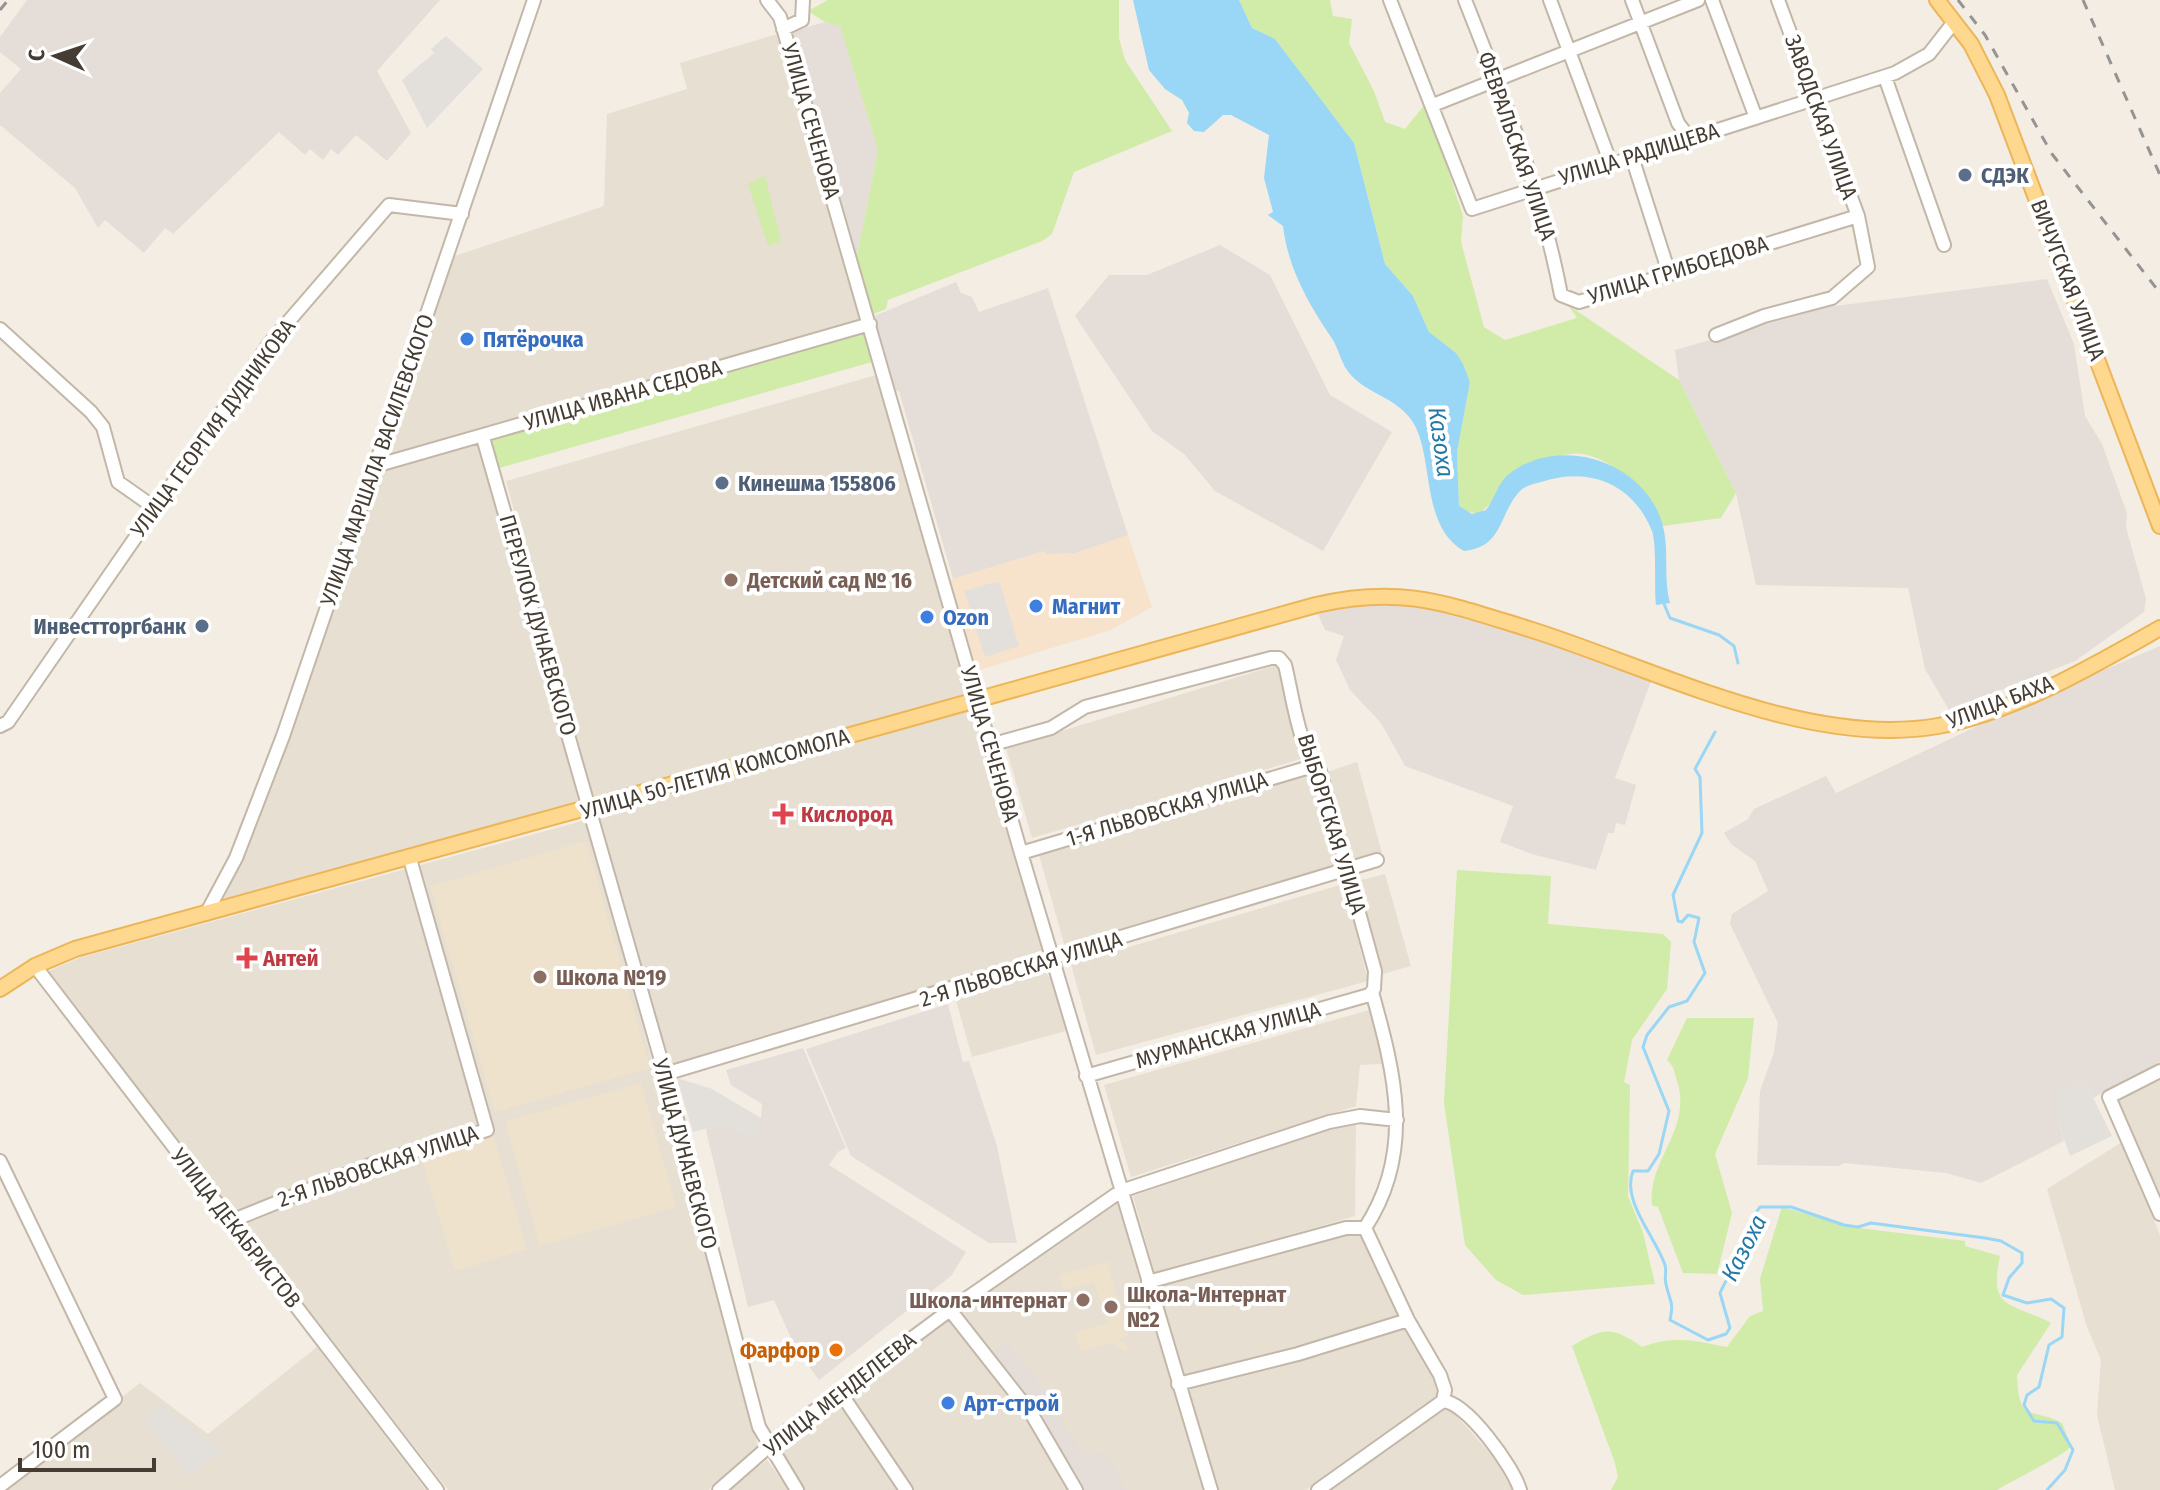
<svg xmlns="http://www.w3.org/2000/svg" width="2160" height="1490" font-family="'Fira Sans Condensed',sans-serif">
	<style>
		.residential { fill: #e7dfd1 }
		.commercial { fill: #f7e2cc }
		.industrial { fill: #e5ded8 }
		.education { fill: #eee2cc }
		.green { fill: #d1eba8 }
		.parking { fill: #e3e0dc }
		.water { fill: #9ad6f5 }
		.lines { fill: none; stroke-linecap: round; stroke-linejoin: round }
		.stream { stroke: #9ad6f5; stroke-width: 3 }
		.minor-casing { stroke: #c2b7a8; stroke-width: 16 }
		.major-casing { stroke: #ecb658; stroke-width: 18 }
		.minor { stroke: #fff; stroke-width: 12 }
		.major { stroke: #ffd890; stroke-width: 14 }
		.rail { stroke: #949494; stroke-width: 3; stroke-dasharray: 10 10; stroke-linecap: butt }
		.service-dot { fill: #5c6f8a; stroke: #fff; stroke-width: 3 }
		.shop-dot { fill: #3f7fe0; stroke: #fff; stroke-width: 3 }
		.education-dot { fill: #8d6e63; stroke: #fff; stroke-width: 3 }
		.health-dot { fill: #e0444e; stroke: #fff; stroke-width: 3 }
		.food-dot { fill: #e8710a; stroke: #fff; stroke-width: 3 }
		.labels { text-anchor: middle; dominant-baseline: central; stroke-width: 8; stroke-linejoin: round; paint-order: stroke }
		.street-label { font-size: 22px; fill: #453d33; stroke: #fff }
		.service-label { font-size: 22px; font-weight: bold; fill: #4e5e75; stroke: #fff; text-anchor: start }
		.shop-label { font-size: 22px; font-weight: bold; fill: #366cbe; stroke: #fff; text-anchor: start }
		.education-label { font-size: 22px; font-weight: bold; fill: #785e54; stroke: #fff; text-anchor: start }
		.health-label { font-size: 22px; font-weight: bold; fill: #be3a42; stroke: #fff; text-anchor: start }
		.food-label { font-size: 22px; font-weight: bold; fill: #c56008; stroke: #fff; text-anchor: end }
		.water-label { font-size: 24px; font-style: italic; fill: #2378a8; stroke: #fff }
	</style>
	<rect width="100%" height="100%" fill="#f3ede3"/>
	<path class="residential" d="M777 34 862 320 383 457 452 257 604 206 607 114 687 89 680 63Z
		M876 375 968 694 593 797 506 481Z
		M479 442 583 803 223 901 268 791 379 471Z
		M1277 665 1304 758 1032 838 1006 748Z
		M971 706 1045 957 670 1068 598 816Z
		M1357 762 1382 853 1353 862 1327 772Z
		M1310 774 1337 869 1065 947 1039 855Z
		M586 820 759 1450 708 1490H448L47 972 79 958Z
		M1385 874 1411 966 1383 974 1357 881Z
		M1340 885 1348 917 1352 916 1368 981 1096 1055 1071 964Z
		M1037 972 1046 973 1051 979 1066 1031 972 1057 955 997Z
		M1373 1009 1382 1064 1360 1065 1356 1106 1131 1177 1104 1085Z
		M2160 1076V1199L2115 1099Z
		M1356 1124 1355 1216 1155 1274 1133 1196 1338 1126Z
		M2122 1142 2160 1235V1490H2115L2097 1415 2101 1360 2087 1327 2047 1189Z
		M1117 1203 1203 1490H1084L1037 1408 960 1311Z
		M1347 1235H1360L1398 1315 1296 1347 1183 1375 1157 1287Z
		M947 1320 953 1322 1026 1416 1070 1490H804L784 1460 781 1450 785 1442Z
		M1405 1328 1434 1378 1437 1396 1306 1490H1218L1188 1389 1300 1361Z
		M317 1347 426 1490H1L140 1383 208 1434Z
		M1445 1408 1454 1413 1497 1461 1512 1490H1329Z
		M767 1460 789 1490H728Z"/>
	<path class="commercial" d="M1128 535 1152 607 1111 630 976 671 949 580 1043 551 1075 553Z"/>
	<path class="industrial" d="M27 0H440L377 71 411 133 387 161 356 135 338 155 331 149 323 160 310 149 305 155 279 132 173 234 165 228 144 253 105 220 98 228 75 188 0 125V93L21 69 0 52V37Z
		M825 22 840 25 878 150 856 261 790 32Z
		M1220 245 1270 275 1330 395 1392 432 1323 551 1215 491 1184 454 1152 431 1075 316 1109 275H1147Z
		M2047 279 2074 344 2085 416 2102 444 2127 513 2126 527 2146 599 2144 612 2075 661 1949 710 1925 669 1908 588 1756 585 1736 493 1679 380 1675 350 1827 307Z
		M956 282 961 293 972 297 979 312 1048 288 1128 535 1075 553 1047 554 1043 551 953 579 899 391H895L872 317Z
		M1364 602 1424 604 1653 676 1615 778 1636 785 1625 825 1616 823 1614 833H1608L1596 870 1535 855 1500 842 1513 806 1405 766 1381 723 1350 690 1336 660 1344 636 1325 630 1317 612Z
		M2160 646V1062L2093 1098 2084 1079 2057 1120 2064 1141 1981 1183 1946 1173 1844 1163 1839 1166 1757 1165 1760 1091 1774 1052 1778 1023 1730 924 1732 914 1768 891 1755 861 1732 845 1724 833 1748 819 1754 809 1826 776 1836 793 2024 704Z
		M948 1004 963 1062 969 1061 997 1146 1017 1243H989L851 1156 806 1049Z
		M803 1048 846 1148 838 1152 829 1165 966 1252 951 1276 819 1380 795 1347 774 1300 748 1307 706 1130 709 1126 721 1125 732 1127V1132L761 1118 762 1104 731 1085 726 1070Z
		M1006 1341 1047 1393 1085 1458 1105 1450 1126 1490H1083L1031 1402 991 1353Z"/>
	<path class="education" d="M586 841 650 1068 495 1112 430 886Z
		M641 1083 676 1207 540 1246 505 1121Z
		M493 1135 527 1249 455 1271 421 1157Z
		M1107 1262 1128 1336 1119 1340 1130 1348 1123 1350 1111 1343 1081 1352 1075 1332 1108 1323 1094 1282 1064 1290 1059 1275Z"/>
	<path class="green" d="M828 0H1119V38L1125 60 1172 131 1074 172 1052 234 1042 241 888 300 886 309 871 315 856 261 878 150 840 26 825 22 808 11Z
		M1239 0H1330L1333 16 1352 19 1349 43 1374 91 1385 122 1405 129 1426 103 1463 216 1461 242 1484 327 1505 340 1577 318 1568 305 1679 380 1736 493 1721 518 1663 526C1652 495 1606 448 1569 454 1547 457 1521 475 1501 484L1495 499 1479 514 1464 511 1459 506 1457 452 1470 382 1456 353 1429 332 1413 296 1385 264 1354 143 1275 39 1252 28Z
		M765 176 781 242 768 246 748 184Z
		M864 331 872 362 496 469 488 439Z
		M1457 870 1551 876 1548 924 1663 934 1671 942 1667 989 1632 1040 1624 1082 1630 1085 1628 1196 1643 1233 1655 1284 1523 1295 1496 1280 1465 1245 1444 1103Z
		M1687 1018H1754L1748 1078 1715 1154 1732 1213 1717 1274 1683 1273 1658 1207 1652 1205C1647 1160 1693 1129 1677 1081 1674 1072 1675 1067 1667 1060Z
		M1782 1207 1851 1227 1965 1241V1246L2000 1256C1988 1311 2011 1302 2051 1323L2017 1375C2019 1425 2030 1406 2062 1423L2071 1446C2066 1455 2012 1480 1997 1490H1611L1618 1477 1615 1463 1572 1346C1603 1328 1611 1325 1642 1347 1675 1335 1695 1341 1727 1347L1750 1316 1763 1311 1760 1279Z"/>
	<path class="parking" d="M446 36 483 69 427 128 402 80 434 53 431 49Z
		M999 581 1019 646 985 657 964 591Z
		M677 1078 712 1089 761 1118 759 1135 731 1132 732 1127 721 1125 693 1132Z
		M2084 1079 2112 1136 2070 1156 2057 1120 2058 1092Z
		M159 1403 179 1418 222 1451 187 1476 145 1420Z"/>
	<path class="water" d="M1133 0H1239L1252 28 1275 39 1354 143 1385 264 1413 296 1429 332 1456 353 1463 364 1470 382 1457 452 1459 506 1472 514 1486 510C1495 499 1498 482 1509 474 1556 437 1633 457 1658 512 1672 542 1662 572 1670 603L1656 605C1654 586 1657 546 1652 531 1633 483 1588 466 1541 482 1534 484 1525 485 1519 492 1498 516 1503 547 1464 551 1418 525 1436 451 1410 418 1395 398 1367 393 1351 375 1341 365 1339 348 1331 337 1308 303 1288 268 1283 226L1268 215 1273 212 1264 178 1269 135 1231 115H1223L1204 132 1194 131 1187 123 1189 113 1182 100 1165 89 1149 70Z"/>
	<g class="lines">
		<path class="stream" d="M1664 604 1670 618 1719 635 1734 646 1738 663
			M1715 732 1695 769 1700 777 1702 833 1673 895 1678 921 1682 922 1688 915 1699 918 1694 942 1705 973 1687 1001 1669 1007 1647 1035 1643 1047 1669 1111 1659 1154 1648 1171H1633C1621 1200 1656 1238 1665 1265 1667 1271 1664 1278 1666 1284 1670 1303 1674 1300 1670 1320L1708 1340 1726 1334 1730 1328 1720 1293C1728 1274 1741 1260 1750 1243 1757 1232 1750 1217 1760 1207H1791L1844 1225 1858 1227 1871 1223 1985 1238 2001 1241 2022 1253V1263L2009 1278 2003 1295 2027 1303 2051 1299 2064 1308 2062 1337 2049 1345 2039 1387 2027 1395 2024 1405 2034 1421 2057 1423 2073 1450 2065 1470 2047 1490"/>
		<defs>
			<path id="minor" d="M767 0 780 17 1021 853 1211 1490
				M1390 0 1472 209 1895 73 1929 54 1954 22
				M1465 0C1503 96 1542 193 1561 295L1579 302 1858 216 1778 0
				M1550 0 1611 164
				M1632 0 1678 123 1690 139
				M1712 0 1756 118
				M783 29 802 20 803 0
				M1885 77 1944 245
				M1433 105 1698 0
				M1632 157 1669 273
				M0 329 91 412 103 427 118 482 155 508
				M1716 335 1764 316 1832 298 1868 267 1858 216
				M484 441 665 1074 759 1427 797 1490
				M375 466 870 324
				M0 726 8 722 269 344 389 205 462 214
				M990 745 1051 728 1085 707 1271 658H1279L1285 665C1293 697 1298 747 1320 771L1375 971 1374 989 1369 995 1086 1076
				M1021 853 1313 766
				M206 914 236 858 283 736 534 0
				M35 966 437 1490
				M2160 1071 2109 1097 2160 1214
				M665 1074 1377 860
				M0 1161 115 1399 0 1486
				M231 1221 375 1163 487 1130 410 859
				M1365 1228C1415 1152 1395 1074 1372 992
				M1365 1228 1408 1320 1440 1375 1445 1390 1443 1401
				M1148 1282 1346 1228H1365
				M950 1310 1031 1413 1076 1490
				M1178 1384 1298 1354 1408 1320
				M840 1392 906 1490
				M1443 1401C1467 1402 1514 1468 1520 1490
				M719 1490 783 1434 950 1310 1121 1191 1329 1122 1360 1116 1397 1120
				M1318 1490 1443 1401"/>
			<path id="major" d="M1937 0 1971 44 1997 95 2160 526
				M0 989 35 966 75 949C488 834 903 722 1316 605 1403 585 1447 604 1529 629 1653 668 1808 749 1938 726 2015 712 2093 666 2160 628"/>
		</defs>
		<use href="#minor" class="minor-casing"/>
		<use href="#major" class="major-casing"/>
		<use href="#minor" class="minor"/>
		<use href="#major" class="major"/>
		<path class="rail" d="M1958 0 1985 35 2052 154 2160 293
			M2083 0 2160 175
			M0 10 8 0"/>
	</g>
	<g class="service-dot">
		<circle cx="1965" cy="175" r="8"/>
		<circle cx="722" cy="483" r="8"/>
		<circle cx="202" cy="626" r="8"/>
	</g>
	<g class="shop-dot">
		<circle cx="467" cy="339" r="8"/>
		<circle cx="1036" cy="606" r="8"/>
		<circle cx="927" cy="617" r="8"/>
		<circle cx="948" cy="1403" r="8"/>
	</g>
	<g class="education-dot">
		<circle cx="731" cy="580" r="8"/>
		<circle cx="540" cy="977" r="8"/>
		<circle cx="1083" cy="1300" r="8"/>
		<circle cx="1111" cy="1307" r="8"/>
	</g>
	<g class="health-dot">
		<path d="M779 802h8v8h8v8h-8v8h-8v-8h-8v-8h8z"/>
		<path d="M243 946h8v8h8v8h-8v8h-8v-8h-8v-8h8z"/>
	</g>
	<circle class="food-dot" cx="836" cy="1350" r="8"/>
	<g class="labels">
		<g class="street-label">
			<text transform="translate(1821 117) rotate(70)">ЗАВОДСКАЯ УЛИЦА</text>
			<text transform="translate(811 121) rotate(74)">УЛИЦА СЕЧЕНОВА</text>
			<text transform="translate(1517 146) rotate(71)">ФЕВРАЛЬСКАЯ УЛИЦА</text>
			<text transform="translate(1639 154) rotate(-17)">УЛИЦА РАДИЩЕВА</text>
			<text transform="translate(1678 270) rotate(-17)">УЛИЦА ГРИБОЕДОВА</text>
			<text transform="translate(2068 280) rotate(69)">ВИЧУГСКАЯ УЛИЦА</text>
			<text transform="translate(623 395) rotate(-16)">УЛИЦА ИВАНА СЕДОВА</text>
			<text transform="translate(213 428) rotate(-54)">УЛИЦА ГЕОРГИЯ ДУДНИКОВА</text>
			<text transform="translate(377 460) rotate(-71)">УЛИЦА МАРШАЛА ВАСИЛЕВСКОГО</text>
			<text transform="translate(538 625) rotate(74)">ПЕРЕУЛОК ДУНАЕВСКОГО</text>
			<text transform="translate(2000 702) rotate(-21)">УЛИЦА БАХА</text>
			<text transform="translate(990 744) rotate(74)">УЛИЦА СЕЧЕНОВА</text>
			<text transform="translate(715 774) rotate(-16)">УЛИЦА 50-ЛЕТИЯ КОМСОМОЛА</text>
			<text transform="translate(1167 809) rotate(-17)">1-Я ЛЬВОВСКАЯ УЛИЦА</text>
			<text transform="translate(1332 824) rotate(73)">ВЫБОРГСКАЯ УЛИЦА</text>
			<text transform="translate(1021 969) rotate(-17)">2-Я ЛЬВОВСКАЯ УЛИЦА</text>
			<text transform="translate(1228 1035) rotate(-16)">МУРМАНСКАЯ УЛИЦА</text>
			<text transform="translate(685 1154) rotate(75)">УЛИЦА ДУНАЕВСКОГО</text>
			<text transform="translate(378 1166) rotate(-19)">2-Я ЛЬВОВСКАЯ УЛИЦА</text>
			<text transform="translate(236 1228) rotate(52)">УЛИЦА ДЕКАБРИСТОВ</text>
			<text transform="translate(840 1394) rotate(-38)">УЛИЦА МЕНДЕЛЕЕВА</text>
		</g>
		<g class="service-label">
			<text x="1981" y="175">СДЭК</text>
			<text x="738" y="483">Кинешма 155806</text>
			<text x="186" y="626" text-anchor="end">Инвестторгбанк</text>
		</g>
		<g class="shop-label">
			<text x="483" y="339">Пятёрочка</text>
			<text x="1052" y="606">Магнит</text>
			<text x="943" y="617">Ozon</text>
			<text x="964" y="1403">Арт-строй</text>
		</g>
		<g class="education-label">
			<text x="747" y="580">Детский сад № 16</text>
			<text x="556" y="977">Школа №19</text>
			<text x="1127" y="1294">Школа-Интернат<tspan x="1127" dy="25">№2</tspan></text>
			<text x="1067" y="1300" text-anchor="end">Школа-интернат</text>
		</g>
		<g class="health-label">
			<text x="801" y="814">Кислород</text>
			<text x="263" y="958">Антей</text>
		</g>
		<g class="food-label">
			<text x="820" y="1350">Фарфор</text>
		</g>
		<g class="water-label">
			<text transform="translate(1441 442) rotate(82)">Казоха</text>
			<text transform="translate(1744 1248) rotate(-63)">Казоха</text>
		</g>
	</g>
	<g transform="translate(56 56) rotate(273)" stroke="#ffffff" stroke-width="6" paint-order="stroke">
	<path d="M0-6L14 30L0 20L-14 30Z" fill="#453d33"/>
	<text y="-12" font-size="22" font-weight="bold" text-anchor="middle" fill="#453d33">С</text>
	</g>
	<path d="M20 1458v12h134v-12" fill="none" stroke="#453d33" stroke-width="4"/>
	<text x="32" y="1458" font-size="24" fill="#453d33" stroke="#ffffff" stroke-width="6" paint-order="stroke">100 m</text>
</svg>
